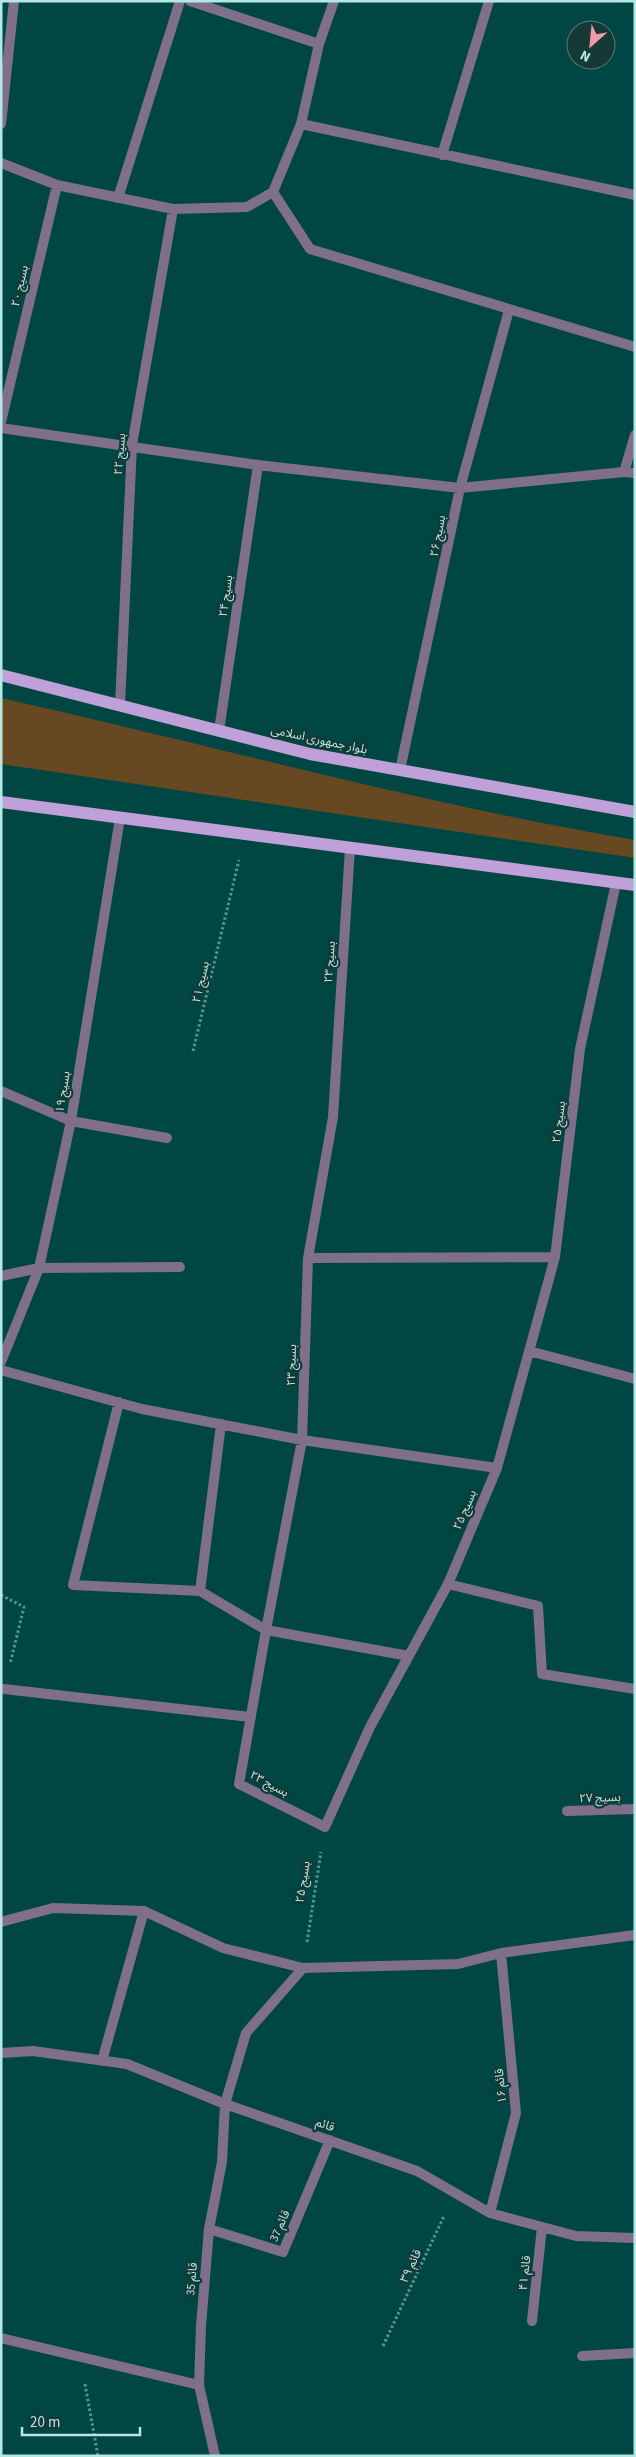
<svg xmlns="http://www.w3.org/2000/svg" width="636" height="2457" font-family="'Source Sans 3','Noto Sans Arabic',sans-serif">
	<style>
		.green { fill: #664823 }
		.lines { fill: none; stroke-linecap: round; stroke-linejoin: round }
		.path { stroke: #589490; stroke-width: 3; stroke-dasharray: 2.5 2.5; stroke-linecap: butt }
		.lane { stroke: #7f6f8b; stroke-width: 10 }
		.street { stroke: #7f6f8b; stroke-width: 10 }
		.primary { stroke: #c0a0d9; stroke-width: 12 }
		.labels { text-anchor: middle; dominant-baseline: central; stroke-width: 4.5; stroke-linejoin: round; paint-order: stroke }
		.street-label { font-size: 12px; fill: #b5e7e3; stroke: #153937 }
	</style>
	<rect width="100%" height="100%" fill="#004743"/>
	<path class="green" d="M1 698C212 745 421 804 635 840V858L1 764Z"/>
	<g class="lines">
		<path class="path" d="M193 1051 239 860
			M1 1595 24 1607 10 1664
			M307 1942 321 1852
			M383 2346 444 2216
			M85 2384 98 2456"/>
		<path class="lane" d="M1 124 14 1
			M118 198 180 1
			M460 488 509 310
			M1 1922 53 1908 144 1911 223 1948 303 1968"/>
		<path class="street" d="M190 1 319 44
			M301 124 319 44 334 1
			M442 155 489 1
			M1 163 57 185 173 209 247 207 273 192 301 124 635 195
			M273 192 310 249 635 347
			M1 422 57 185
			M1 428 258 465 460 488 624 472 635 473
			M624 472 635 435
			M120 705 132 445 173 209
			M219 731 258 465
			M400 770 460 488
			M350 848 333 1117 308 1258 302 1440 266 1630 239 1784 325 1827 370 1727 448 1584 497 1468 555 1257 580 1049 616 883
			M1 1091 71 1121 167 1138
			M308 1258 555 1257
			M1 1276 39 1268 180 1267
			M529 1351 635 1379
			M1 1362 39 1268 71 1121 120 818
			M1 1370 142 1409 302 1440 497 1468
			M119 1402 73 1585 200 1591 266 1630 409 1656
			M448 1584 538 1606 542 1674 635 1689
			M200 1591 221 1424
			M4 1689 250 1717
			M567 1811 635 1809
			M1 2053 33 2051 127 2064 225 2104 417 2171 490 2213 576 2236 635 2238
			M102 2061 144 1911
			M490 2213 516 2113 501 1953
			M209 2229 283 2252 330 2140
			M532 2321 542 2227
			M1 2338 199 2385
			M582 2356 635 2353
			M215 2456 199 2385 201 2326 209 2229 222 2162 225 2104 246 2033 303 1968 458 1964 501 1953 635 1935"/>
		<path class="primary" d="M1 675 310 754 635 812
			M1 802 635 885"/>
	</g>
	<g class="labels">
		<g class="street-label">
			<text transform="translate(20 286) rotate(-77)">بسیج ۲۰</text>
			<text transform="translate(120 454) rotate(-85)">بسیج ۲۲</text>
			<text transform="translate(438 536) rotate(-79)">بسیج ۲۶</text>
			<text transform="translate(226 596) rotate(-82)">بسیج ۲۴</text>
			<text transform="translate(319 740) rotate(12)">بلوار جمهوری اسلامی</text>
			<text transform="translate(330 962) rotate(-86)">بسیج ۲۳</text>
			<text transform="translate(201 982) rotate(-77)">بسیج ۲۱</text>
			<text transform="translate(63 1092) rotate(-81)">بسیج ۱۹</text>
			<text transform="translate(559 1122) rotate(-83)">بسیج ۲۵</text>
			<text transform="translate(292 1365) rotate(-88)">بسیج ۲۳</text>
			<text transform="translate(465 1510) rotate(-67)">بسیج ۲۵</text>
			<text transform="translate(269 1784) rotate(28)">بسیج ۲۳</text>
			<text transform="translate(600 1798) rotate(-2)">بسیج ۲۷</text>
			<text transform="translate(303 1882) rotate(-81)">بسیج ۲۵</text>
			<text transform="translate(501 2086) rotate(-96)">قائم ۱۶</text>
			<text transform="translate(325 2125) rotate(19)">قائم</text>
			<text transform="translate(280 2226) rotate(-66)">قائم 37</text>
			<text transform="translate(411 2266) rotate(-65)">قائم ۳۹</text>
			<text transform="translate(525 2273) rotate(-84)">قائم ۴۱</text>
			<text transform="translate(192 2279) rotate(-85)">قائم 35</text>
		</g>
	</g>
	<rect width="636" height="2457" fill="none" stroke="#b5e7e3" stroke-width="5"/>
	<g transform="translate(591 45) rotate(207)"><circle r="24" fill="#153937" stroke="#557f7c"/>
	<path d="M0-4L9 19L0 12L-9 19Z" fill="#f39aa8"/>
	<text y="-8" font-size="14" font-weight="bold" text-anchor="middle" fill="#b5e7e3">N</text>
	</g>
	<path d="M22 2427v8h118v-8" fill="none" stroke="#b5e7e3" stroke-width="2.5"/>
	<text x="30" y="2427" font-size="15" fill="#b5e7e3" stroke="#153937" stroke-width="4" paint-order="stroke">20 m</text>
</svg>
